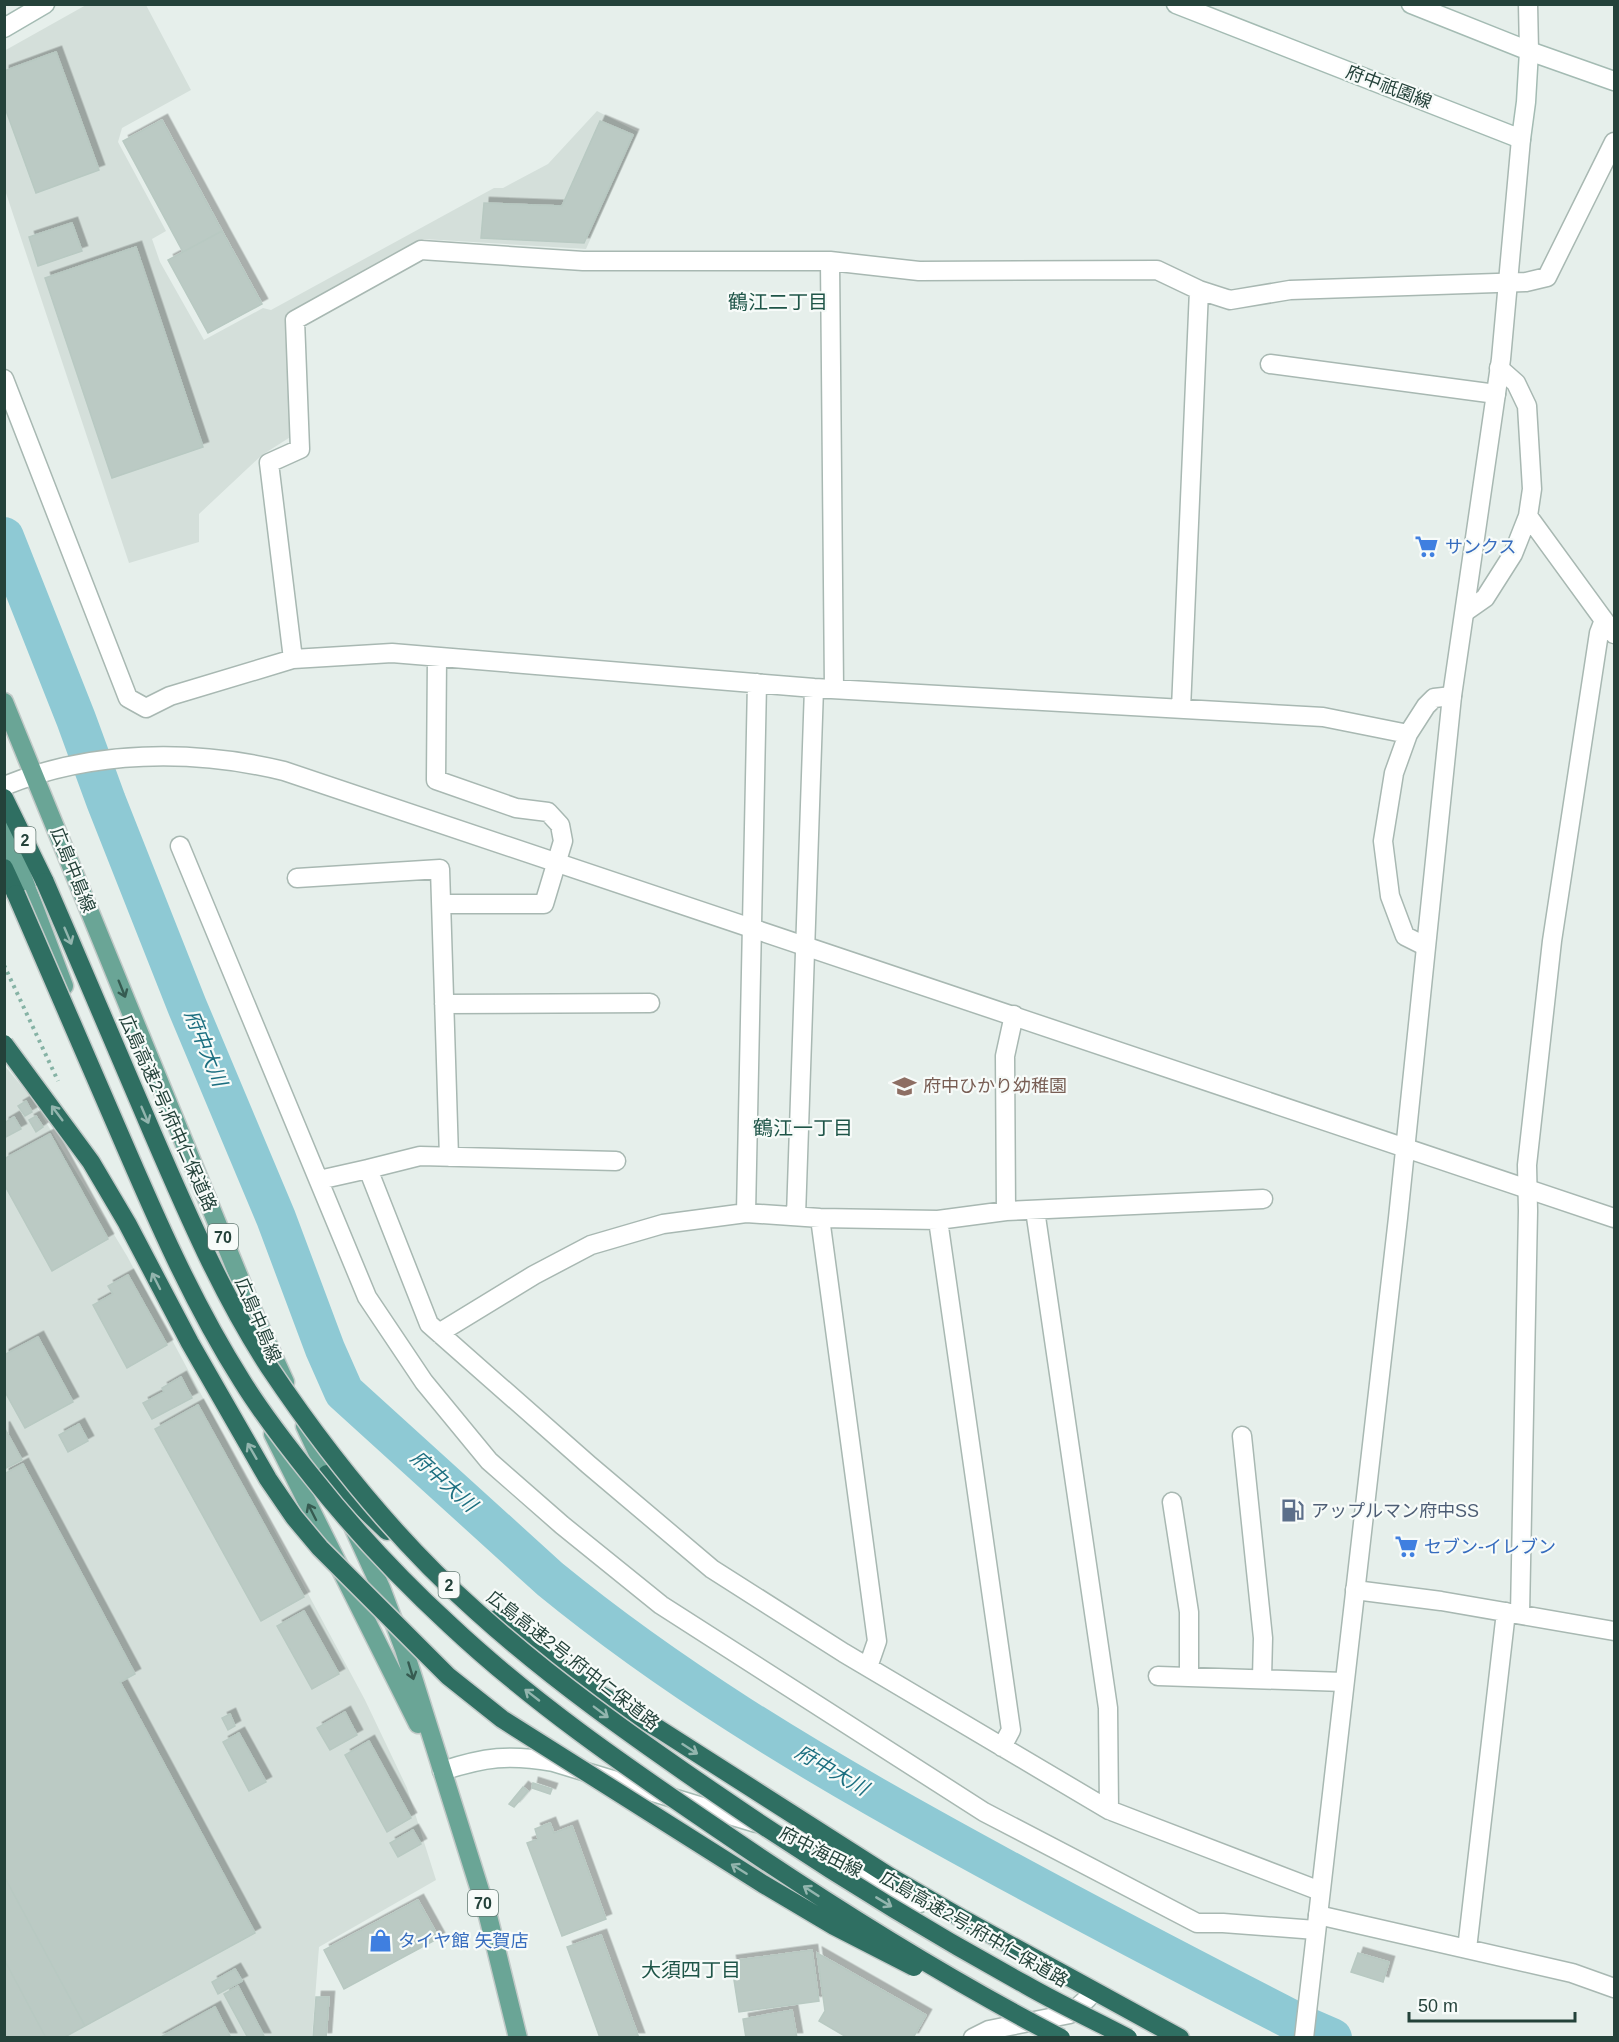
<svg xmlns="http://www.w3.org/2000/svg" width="1619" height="2042" font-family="Arial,'Noto Sans JP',sans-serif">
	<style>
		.built { fill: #d4dfda }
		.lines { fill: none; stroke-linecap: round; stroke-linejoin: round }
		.river { stroke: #8ec9d4; stroke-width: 40 }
		.building { fill: #bbcac4; stroke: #b8c9c2; stroke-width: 1.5; filter: url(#shadow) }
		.minor-casing { stroke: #a8b8b2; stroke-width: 21 }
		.tertiary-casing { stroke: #a8b8b2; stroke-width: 21 }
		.secondary-casing { stroke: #a4bbb3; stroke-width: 21 }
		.primary-casing { stroke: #c2cac8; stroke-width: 21 }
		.motorway-casing { stroke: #c2cac8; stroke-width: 21 }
		.path { stroke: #86b3a5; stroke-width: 4; stroke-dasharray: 3 4.5; stroke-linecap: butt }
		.minor { stroke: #fff; stroke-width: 18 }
		.tertiary { stroke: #fff; stroke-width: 18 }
		.secondary { stroke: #fff; stroke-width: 18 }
		.primary { stroke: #6aa596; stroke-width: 18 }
		.motorway { stroke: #2f6f62; stroke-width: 18 }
		.motorway-bridge-casing { stroke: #c2cac8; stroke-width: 21; stroke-linecap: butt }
		.motorway-bridge { stroke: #2f6f62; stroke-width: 18 }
		.oneway { stroke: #93b5ae }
		.oneway2 { stroke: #365b51 }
		.labels { text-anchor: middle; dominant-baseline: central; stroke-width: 4.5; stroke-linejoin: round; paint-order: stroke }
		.shield { fill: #f7fbf9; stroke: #637a73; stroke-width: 1.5 }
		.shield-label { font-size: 16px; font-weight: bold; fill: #24423a }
		.street-label { font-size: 18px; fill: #24423a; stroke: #f7fbf9 }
		.shop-label { font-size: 18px; fill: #366cbe; stroke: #f7fbf9; text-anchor: start }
		.education-label { font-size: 18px; fill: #785e54; stroke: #f7fbf9; text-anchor: start }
		.service-label { font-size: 18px; fill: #4e5e75; stroke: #f7fbf9; text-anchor: start }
		.neighbourhood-label { font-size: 20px; fill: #1f5548; stroke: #f7fbf9 }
		.water-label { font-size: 20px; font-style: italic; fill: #1c6f80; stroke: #f7fbf9 }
	</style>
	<defs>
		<filter id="shadow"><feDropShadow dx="5.5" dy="-5.5" stdDeviation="0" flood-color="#0004"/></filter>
	</defs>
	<rect width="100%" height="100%" fill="#e6efeb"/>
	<path class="built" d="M86 5H146L191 90 122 128 118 142 166 231 152 239 160 262 204 340 263 308 271 310 494 188H503L548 164 597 111 638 132 586 249 424 239 287 315 292 436 262 455 199 514V542L129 563 5 190 4 51Z
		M4 1065 30 1096 127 1256 365 1700 407 1788 436 1880 319 1947 312 2037H5Z"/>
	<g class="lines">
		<path class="river" d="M4 537 76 719 106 801 187 1006 276 1218 325 1349 344 1392 550 1579C671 1678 805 1759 941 1834 1060 1900 1181 1963 1302 2025L1332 2038"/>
	</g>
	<path class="building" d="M56 52 99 170 36 193 4 105V71Z
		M162 120 222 231 183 252 123 141Z
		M600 121 633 135 584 243 481 238 484 203 562 206Z
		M72 223 82 251 38 266 29 237Z
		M222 231 262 304 208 333 168 260Z
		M136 247 203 447 112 478 45 278Z
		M26 1101 32 1112 25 1116 18 1106Z
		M36 1116 43 1127 36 1132 29 1120Z
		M14 1117 21 1129 4 1138V1123Z
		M50 1134 108 1239 52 1271 4 1184V1159Z
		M128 1275 167 1345 127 1368 93 1305 113 1294 108 1286Z
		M38 1337 73 1402 25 1428 4 1390V1355Z
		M181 1377 192 1398 152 1419 143 1403 164 1392 162 1388Z
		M198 1405 304 1597 261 1621 155 1429Z
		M79 1424 88 1441 68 1452 59 1435Z
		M4 1427 22 1460 4 1469Z
		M23 1464 135 1674 120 1682 255 1933 85 2026 4 1876V1474Z
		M304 1611 339 1674 312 1689 277 1626Z
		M345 1712 357 1735 330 1750 317 1728Z
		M230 1714 235 1726 228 1730 222 1718Z
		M239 1733 266 1782 249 1791 223 1742Z
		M369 1741 411 1818 387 1832 345 1755Z
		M533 1783 552 1789 550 1794 532 1788Z
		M523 1787 528 1791 514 1807 509 1804Z
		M550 1823 554 1833 572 1826 606 1919 562 1936 527 1843 538 1839 535 1829Z
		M413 1830 421 1844 398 1857 390 1843Z
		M4 1876 85 2026 63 2038H46L4 1959Z
		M418 1900 439 1938 344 1989 324 1950Z
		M601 1935 639 2038H600L567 1947Z
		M812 1950 819 2001 739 2012 731 1961Z
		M817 1953 926 2015 913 2038H848L819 2021 825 2011Z
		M1358 1953 1389 1962 1383 1982 1351 1972Z
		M4 1959 46 2038H4Z
		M235 1969 242 1981 218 1994 212 1982Z
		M238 1986 265 2038H248L224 1994Z
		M316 1997H329L326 2038H313Z
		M215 2007 231 2038H159Z
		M792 2010 797 2038H746L743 2019Z"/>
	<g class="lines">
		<defs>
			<path id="minor" d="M830 261 834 689
				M1270 364 1496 394
				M4 379 128 698 146 708 170 696 293 659 392 653 814 688 1323 717 1408 734
				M1528 516 1614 634
				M1465 612 1485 598 1513 554 1528 516 1532 489 1527 406 1516 383 1499 368
				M437 657 436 780 516 808 548 812 560 825 563 841 544 904H441
				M293 659 269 463 300 449 295 320 421 250 583 261H830L919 271 1157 270 1199 290 1230 300 1290 290 1526 282 1547 277 1614 142
				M1181 709 1199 290
				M180 846 367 1297 424 1382 489 1461 562 1525 661 1605 984 1812 1197 1923H1223L1316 1930
				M297 878 440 869 449 1157
				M1425 946 1405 936 1390 896 1383 841 1394 773 1408 734 1426 706 1434 698 1452 696
				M444 1004 650 1003
				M368 1169 420 1156 616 1161
				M319 1180 368 1169 429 1324 589 1465 712 1569 844 1653 1109 1810 1320 1891
				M1035 1210 1108 1708 1109 1810
				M1006 1211 1005 1056 1014 1015
				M746 1213 757 683
				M796 1216 814 688
				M820 1218 877 1641 868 1667
				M938 1220 1011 1730 1002 1747
				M439 1333 534 1275 591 1245 663 1224 746 1213 820 1218 938 1220 1006 1211 1263 1199
				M1242 1436 1263 1638 1262 1678
				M1172 1502 1189 1612V1676
				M1355 1590 1441 1601 1614 1631
				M1520 1614 1528 1211 1527 1165 1552 941 1599 633 1604 620
				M1158 1676 1344 1682
				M1318 1915 1572 1973 1614 1988
				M1467 1949 1506 1612
				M973 2038 989 2030 1070 2014 1088 1998"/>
			<path id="tertiary" d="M1528 4 1529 51
				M4 786C92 750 193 749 284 771L1614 1218
				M1304 2038 1398 1218 1452 696 1501 359 1521 139"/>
			<path id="secondary" d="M1176 4 1521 139 1526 102 1529 51
				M1411 4 1529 51 1614 81
				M4 28 45 4
				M442 1771C485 1757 509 1754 553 1762L756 1823
				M795 1839 920 1903"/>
			<path id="primary" d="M4 702 255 1316 285 1382
				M4 828 64 986
				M305 1426 334 1488
				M273 1434 418 1724
				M354 1529 381 1588 404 1649 488 1916 518 2038"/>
			<path id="motorway" d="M4 798 45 882
				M4 868 16 894
				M327 1474 387 1531
				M497 1619 551 1661 601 1695 659 1729 889 1876 963 1919 1180 2038"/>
		</defs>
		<use href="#minor" class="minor-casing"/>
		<use href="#tertiary" class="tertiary-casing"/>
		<use href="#secondary" class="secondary-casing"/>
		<use href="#primary" class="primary-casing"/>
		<use href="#motorway" class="motorway-casing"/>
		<path class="path" d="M4 965 58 1081"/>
		<use href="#minor" class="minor"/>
		<use href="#tertiary" class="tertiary"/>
		<use href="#secondary" class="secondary"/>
		<use href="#primary" class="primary"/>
		<use href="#motorway" class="motorway"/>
		<defs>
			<path id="motorway-bridge" d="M45 882C81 965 116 1048 152 1132 186 1211 222 1295 269 1367 328 1455 396 1540 476 1611 551 1679 635 1738 718 1795 817 1863 920 1927 1026 1985 1059 2004 1094 2020 1128 2038
				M16 894C50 973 84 1051 118 1130 155 1216 192 1302 242 1381 263 1415 288 1447 313 1478 355 1531 401 1580 450 1625 532 1702 625 1766 718 1829 829 1905 942 1976 1061 2038
				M4 1044 91 1162 127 1223 190 1343 268 1479 294 1517 320 1548 448 1676 502 1719 763 1884 834 1926 914 1967"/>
		</defs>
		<use href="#motorway-bridge" class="motorway-bridge-casing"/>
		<use href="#motorway-bridge" class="motorway-bridge"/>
	</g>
	<defs><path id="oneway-shaft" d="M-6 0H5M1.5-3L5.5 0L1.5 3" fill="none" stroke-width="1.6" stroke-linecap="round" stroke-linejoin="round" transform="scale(1.5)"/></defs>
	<g class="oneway">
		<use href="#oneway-shaft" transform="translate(68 936) rotate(67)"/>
		<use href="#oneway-shaft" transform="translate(57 1113) rotate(-127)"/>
		<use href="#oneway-shaft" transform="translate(145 1115) rotate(67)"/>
		<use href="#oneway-shaft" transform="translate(156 1281) rotate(-117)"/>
		<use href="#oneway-shaft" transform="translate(252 1451) rotate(-120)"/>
		<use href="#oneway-shaft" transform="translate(532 1695) rotate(-142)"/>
		<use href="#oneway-shaft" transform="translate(601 1712) rotate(37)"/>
		<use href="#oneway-shaft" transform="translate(690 1749) rotate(33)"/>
		<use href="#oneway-shaft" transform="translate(739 1869) rotate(-148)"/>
		<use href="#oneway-shaft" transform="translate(811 1891) rotate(-147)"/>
		<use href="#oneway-shaft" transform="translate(884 1902) rotate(31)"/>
	</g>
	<g class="oneway2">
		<use href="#oneway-shaft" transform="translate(122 989) rotate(68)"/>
		<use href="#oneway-shaft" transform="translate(312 1512) rotate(-117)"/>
		<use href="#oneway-shaft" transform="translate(411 1671) rotate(73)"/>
	</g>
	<defs>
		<symbol id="supermarket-bare" viewBox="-9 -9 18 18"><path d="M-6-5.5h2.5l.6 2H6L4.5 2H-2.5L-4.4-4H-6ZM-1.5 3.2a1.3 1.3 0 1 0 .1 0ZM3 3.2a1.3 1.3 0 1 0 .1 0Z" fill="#3f7fe0" stroke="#f7fbf9" stroke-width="2.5" paint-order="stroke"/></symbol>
		<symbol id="school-bare" viewBox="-9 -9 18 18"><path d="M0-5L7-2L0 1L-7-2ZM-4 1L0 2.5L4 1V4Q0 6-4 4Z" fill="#8d6e63" stroke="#f7fbf9" stroke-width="2.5" paint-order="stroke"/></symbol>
		<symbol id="fuel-bare" viewBox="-9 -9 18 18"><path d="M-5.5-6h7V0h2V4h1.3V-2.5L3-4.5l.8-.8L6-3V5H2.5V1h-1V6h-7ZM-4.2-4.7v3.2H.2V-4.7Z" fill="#5c6f8a" stroke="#f7fbf9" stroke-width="2.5" paint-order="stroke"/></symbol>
		<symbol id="shop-bare" viewBox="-9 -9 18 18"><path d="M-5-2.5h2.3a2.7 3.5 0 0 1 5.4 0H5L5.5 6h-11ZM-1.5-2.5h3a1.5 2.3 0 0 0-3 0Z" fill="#3f7fe0" stroke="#f7fbf9" stroke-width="2.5" paint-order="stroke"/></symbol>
	</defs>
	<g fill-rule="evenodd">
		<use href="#supermarket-bare" x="1410" y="530" width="33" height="33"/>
		<use href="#school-bare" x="888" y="1070" width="33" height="33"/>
		<use href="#fuel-bare" x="1276" y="1494" width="33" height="33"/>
		<use href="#supermarket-bare" x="1390" y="1530" width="33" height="33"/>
		<use href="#shop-bare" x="364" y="1924" width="33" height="33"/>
	</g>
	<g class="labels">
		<g class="shield">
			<rect x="14.5" y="827" width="21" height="26" rx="4.5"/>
			<rect x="208" y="1224" width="30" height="26" rx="4.5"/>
			<rect x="438.5" y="1572" width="21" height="26" rx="4.5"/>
			<rect x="468" y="1890" width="30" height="26" rx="4.5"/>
		</g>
		<g class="shield-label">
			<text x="25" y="840">2</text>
			<text x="223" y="1237">70</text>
			<text x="449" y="1585">2</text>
			<text x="483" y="1903">70</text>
		</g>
		<g class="street-label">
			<text transform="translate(1389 87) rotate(21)">府中祇園線</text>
			<text transform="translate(73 870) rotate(68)">広島中島線</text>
			<text transform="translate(168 1113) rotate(66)">広島高速2号;府中仁保道路</text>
			<text transform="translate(258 1320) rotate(67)">広島中島線</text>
			<text transform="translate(573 1660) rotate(38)">広島高速2号;府中仁保道路</text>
			<text transform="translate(821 1852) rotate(27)">府中海田線</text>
			<text transform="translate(974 1929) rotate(30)">広島高速2号;府中仁保道路</text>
		</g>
		<g class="shop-label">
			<text x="1445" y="547">サンクス</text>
			<text x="1424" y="1547">セブン-イレブン</text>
			<text x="398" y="1941">タイヤ館 矢賀店</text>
		</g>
		<g class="education-label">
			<text x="923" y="1086">府中ひかり幼稚園</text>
		</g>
		<g class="service-label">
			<text x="1311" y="1511">アップルマン府中SS</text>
		</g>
		<g class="neighbourhood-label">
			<text x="778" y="302">鶴江二丁目</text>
			<text x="803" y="1128">鶴江一丁目</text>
			<text x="691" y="1970">大須四丁目</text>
		</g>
		<g class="water-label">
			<text transform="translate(206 1048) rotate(68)">府中大川</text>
			<text transform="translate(444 1481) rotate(42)">府中大川</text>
			<text transform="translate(832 1770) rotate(30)">府中大川</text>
		</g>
	</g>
	<rect width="1619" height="2042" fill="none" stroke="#24423a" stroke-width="12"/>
	<path d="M1409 2012v9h166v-9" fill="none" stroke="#24423a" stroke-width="3"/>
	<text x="1418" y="2012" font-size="18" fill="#24423a" stroke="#f7fbf9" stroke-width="4.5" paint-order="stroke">50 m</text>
</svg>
